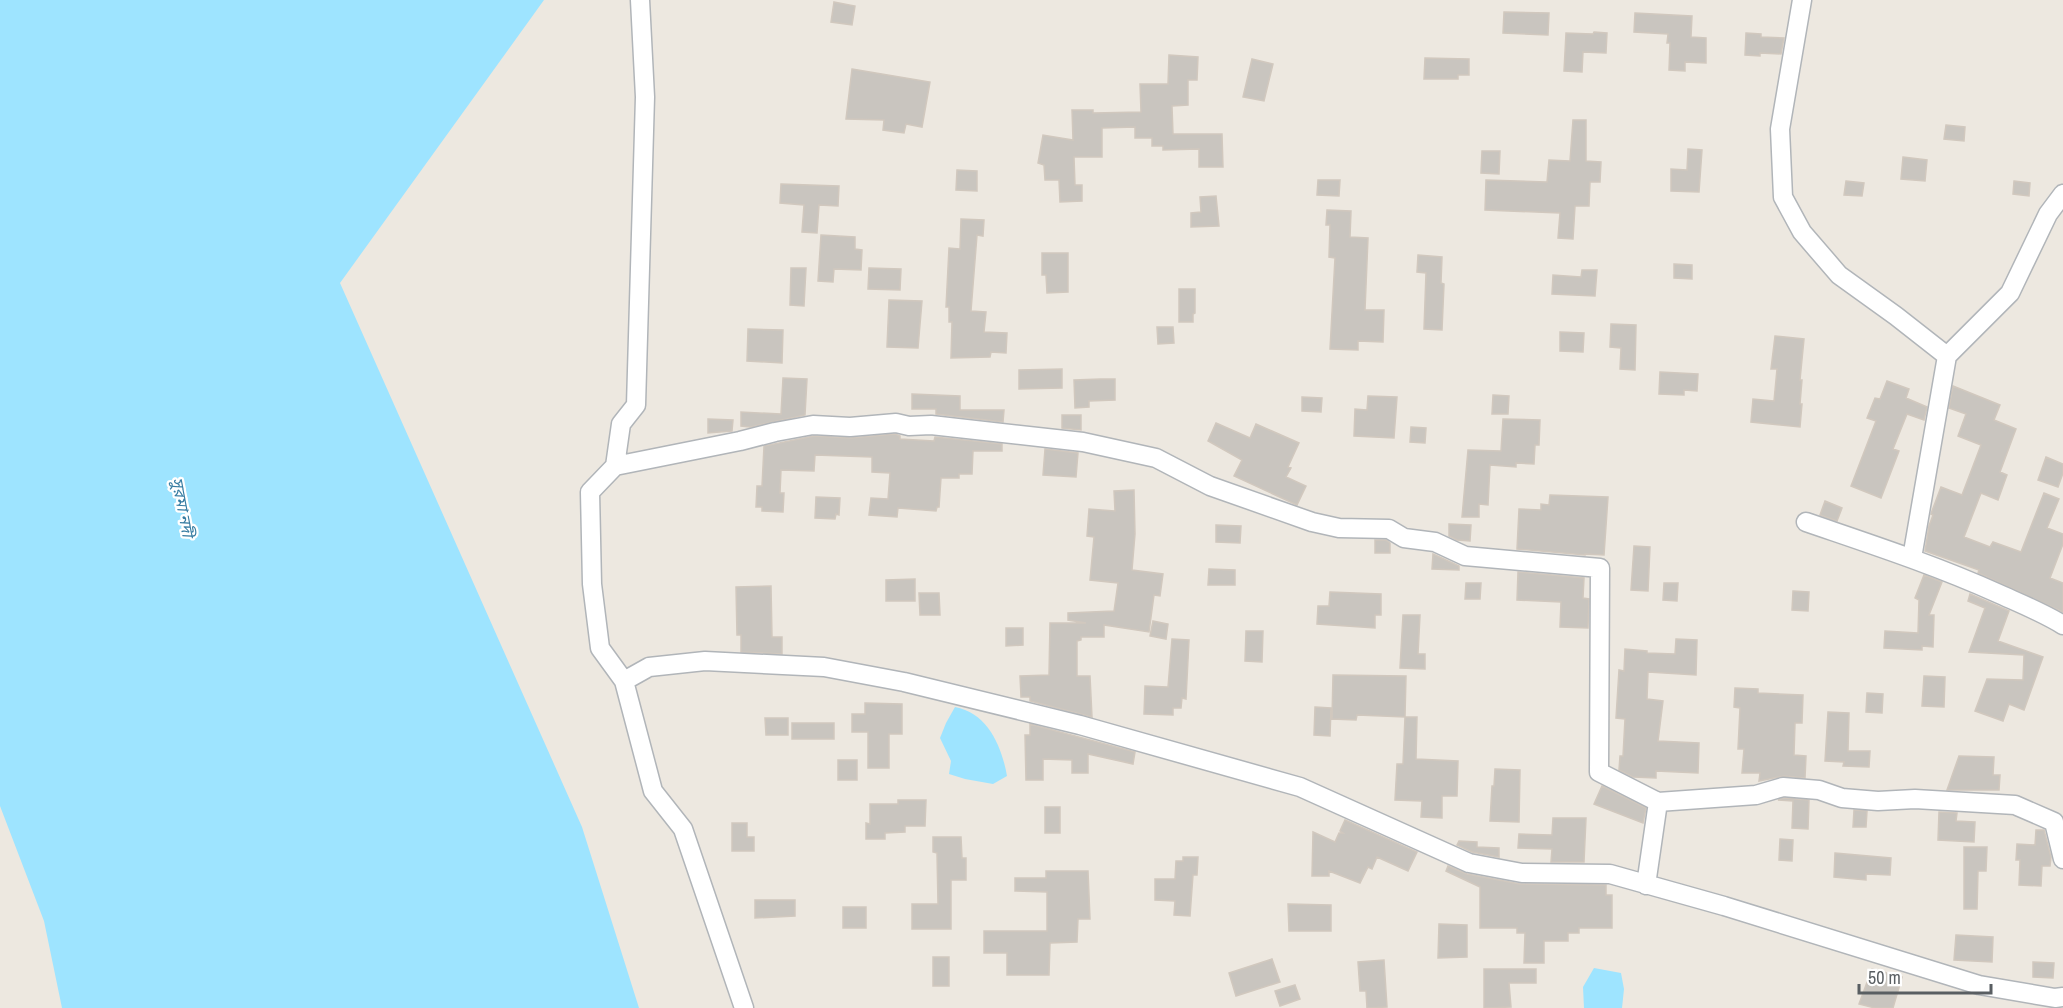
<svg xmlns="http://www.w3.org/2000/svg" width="2063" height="1008" font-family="'Archivo Narrow','Noto Sans Bengali',sans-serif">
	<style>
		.water { fill: #9ee4ff }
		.building { fill: #c9c5bf; stroke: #d1c8be; stroke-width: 1.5 }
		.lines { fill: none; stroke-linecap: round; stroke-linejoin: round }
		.minor-casing { stroke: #b1b5b9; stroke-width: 21 }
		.minor { stroke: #fff; stroke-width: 18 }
		.labels { text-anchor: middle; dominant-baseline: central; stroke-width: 4.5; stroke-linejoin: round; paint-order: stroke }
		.water-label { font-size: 16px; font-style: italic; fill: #357ba1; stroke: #fff }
	</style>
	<rect width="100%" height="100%" fill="#ede8e0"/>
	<path class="water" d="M0 0H544L340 283 582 827 639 1008H62L44 921 0 806Z
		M955 707C988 713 1002 747 1007 776L993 784 965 779 949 774 951 761 940 738 946 723Z
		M1594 968 1621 973 1624 989 1622 1008H1584L1583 987Z"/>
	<path class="building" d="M834 2 855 6 852 25 831 22Z
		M1504 12 1549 13 1548 35 1503 33Z
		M1635 13 1692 16 1691 37 1706 38V63L1685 62V71L1669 70 1670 43H1667L1668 34 1634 32Z
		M1594 32 1607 33 1606 53 1583 52 1582 72 1564 71 1566 33 1593 34Z
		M1746 33 1761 34V37L1784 38 1781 54 1760 53V56L1745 55Z
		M1169 55 1198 57 1197 80H1188V105L1172 106 1173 134H1222L1223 167H1199V149L1163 150V146H1152V138H1135V127L1102 128V157H1074L1075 185H1082V201L1060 202 1059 180H1045L1044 165 1038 163 1043 135 1073 140 1072 110H1093V113L1141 112 1140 84H1168Z
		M1425 58 1469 59V75H1458V79H1424Z
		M1252 59 1273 64 1264 101 1243 97Z
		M852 69 930 82 922 127 906 124 904 133 883 130 884 120 846 119Z
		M1573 120H1586V161L1601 162 1600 182H1590L1589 206H1575L1573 239 1558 238 1560 213 1485 210 1486 180 1547 182 1549 160 1570 161Z
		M1946 125 1965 127 1964 141 1944 139Z
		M1688 149 1702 150 1699 192 1671 191V169L1687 170Z
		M1482 151H1500L1499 174 1481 173Z
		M1903 157 1927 160 1925 181 1901 179Z
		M957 170 977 171V191L956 190Z
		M1318 180H1340L1339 196 1317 195Z
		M1846 181 1864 183 1862 196 1844 195Z
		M2014 181 2030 183 2029 196 2013 194Z
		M781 184 839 186 838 206 819 205 817 233 802 232 804 205 780 203Z
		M1216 196 1219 226 1191 227V213L1201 212 1200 197Z
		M1327 210 1351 211 1350 237 1368 238 1365 310H1384L1383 342 1358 341V350L1330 349 1335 258 1329 257 1330 225H1326Z
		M961 219 984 220 983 236 977 235 971 311 986 312 984 332 1007 333 1006 353 991 352 990 357 951 358 952 322H949V307H946L949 248 960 249Z
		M821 235 855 237V249L862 250 861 270 834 269 833 282 818 281Z
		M1042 253H1068V292L1047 293 1046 275H1042Z
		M1418 255 1442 257 1441 283 1444 284 1442 330 1424 329 1426 273 1417 272Z
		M1674 264 1692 265V279L1674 278Z
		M791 268H806L804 306 790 305Z
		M869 268 901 269 900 290 868 289Z
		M1582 270H1597L1595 296 1552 294 1553 275 1581 277Z
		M1179 289H1195V313L1193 314V322H1179Z
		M889 300 922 301 918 348 887 347Z
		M1611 324 1636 325 1635 370 1620 369 1621 348 1610 347Z
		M1157 327H1173L1174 343 1158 344Z
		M748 329 783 330 782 363 747 361Z
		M1560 332 1584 333 1583 352 1560 351Z
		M1775 336 1804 339 1800 380H1802L1800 404H1802L1800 427 1751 422 1753 399 1774 401 1777 369H1771Z
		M1062 369V388L1019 389V370Z
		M1660 372 1698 374 1697 391 1684 390V395L1659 394Z
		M783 378 807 379 805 415 750 427 741 426V412L781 414Z
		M1101 379H1115V400L1089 401V407L1075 408 1074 380Z
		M1887 381 1909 389 1906 398 1927 407 1924 420 1907 414 1893 449 1899 451 1881 498 1851 486 1876 421 1867 418 1875 398 1880 399Z
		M1953 386 2000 405 1994 420 2016 429 2000 472 2007 475 1998 500 1981 493 1964 537 1990 547 1993 542 2021 552 2044 493 2059 499 2047 528 2063 534V544L2050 578 2063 583V612L1978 573 1979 570 1925 551 1929 526 1933 515 1931 514 1932 511 1941 487 1962 495 1981 445 1958 436 1966 414 1949 408Z
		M912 394 960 396V410H1004L1003 422 936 414V409H912Z
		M1493 395 1509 396 1508 414H1492Z
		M1368 396 1397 397 1394 438 1354 436 1355 409 1367 410Z
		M1302 397 1322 398 1321 412 1302 411Z
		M1062 415H1081V430L1062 428Z
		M708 419 733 420 732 431 708 433Z
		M1503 419 1540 420 1539 445H1535L1534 464 1516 463V467L1490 465 1488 505 1479 504V517H1462L1468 450 1501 451Z
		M1216 423 1250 438 1256 424 1299 443 1288 467 1291 468 1286 477 1306 486 1297 505 1234 476 1242 460 1208 441Z
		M1411 427 1426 428 1425 443 1410 442Z
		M895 434 900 436V439L934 441 935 437 1002 444V451H973L972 474H959V478H941L939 507H937L936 511 898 508 897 517 869 515 871 498 888 499 890 473 872 472V457L815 455 814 471 781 470 780 493H784L783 512 762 511V507H756L757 486H762L764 446 814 436 851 438Z
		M1045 449 1078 453 1076 477 1043 475Z
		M2046 457 2063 464V473L2058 487 2038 480Z
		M1134 490 1135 534 1132 570 1163 574 1160 596 1154 595 1149 632 1104 625V637H1081V640L1077 641V676H1090L1092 717 1030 701V697H1021L1020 676 1049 675 1050 623H1086L1068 620V613L1114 611 1118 583 1090 580 1094 537 1087 536 1089 509 1115 511 1114 491Z
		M1550 495 1608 497 1604 555 1585 554V555L1517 549 1519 509 1541 510V504L1549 505Z
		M816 497 840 498 839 515 836 514 835 519 815 518Z
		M1825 501 1842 508 1837 521 1820 515Z
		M1449 524 1471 525 1470 541 1457 540 1449 536Z
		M1216 525 1241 526 1240 543 1216 542Z
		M1375 540H1386L1390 543V553H1375Z
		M1634 546 1650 547 1648 591 1631 590Z
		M1433 554 1459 566V570L1432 569Z
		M1209 569 1235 570V585H1208Z
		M1518 572 1584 578 1583 598 1589 599 1588 628 1560 627 1561 602 1517 600Z
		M1924 575 1942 582 1929 615H1934L1933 647 1922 646V650L1884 648 1885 631 1918 633 1919 600 1915 598Z
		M915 579V601H886V580Z
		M1466 583H1481L1480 599H1465Z
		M1664 583H1678L1677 601 1663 600Z
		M771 586 772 637H782V654L741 652V635H737L736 587Z
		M1793 591 1809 592 1808 611 1792 610Z
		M1330 592 1381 594V615H1375V628L1317 624 1318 606H1329Z
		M919 593H939L940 615H920Z
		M1970 594 2009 611 1998 641 2043 657 2024 710 2009 704 2003 721 1975 711 1987 679 2023 680 2024 655 1969 652 1985 608 1968 601Z
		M1403 615H1420L1418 654H1425V669L1400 668Z
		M1153 621 1168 624 1166 639 1150 636Z
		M1006 628H1023V645L1006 646Z
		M1246 631H1263L1262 662 1245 661Z
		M1172 639 1189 640 1186 699 1182 698 1181 708H1173V715L1144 714 1145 686 1168 687Z
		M1676 639 1697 640 1696 675 1648 672 1647 699 1663 701 1658 741 1699 743 1698 773 1656 771V778L1633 777 1619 770 1620 756H1623L1625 719 1616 718 1619 670 1624 671 1625 649 1647 651V653L1675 654Z
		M1333 675 1406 676 1405 717 1357 715 1356 720 1332 719Z
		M1924 676 1945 677 1944 707 1922 706Z
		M1735 688 1758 689V693L1803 695 1802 723H1795L1794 755 1806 756 1805 778 1784 776 1759 781 1760 773H1742L1744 749H1738L1740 708 1734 707Z
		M1867 693 1883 694 1882 713 1866 712Z
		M865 703 902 704V734H889V768H868V732H852V714H865Z
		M1315 707 1331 708 1330 736 1314 735Z
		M1828 712 1849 713 1848 751H1870L1869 767 1843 766 1844 762 1825 761Z
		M1405 717H1417L1416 759 1458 761 1457 796H1442V818L1421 817 1422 801 1395 800 1397 764H1403Z
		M765 718H788V735H766Z
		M792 723H834V739H792Z
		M1030 724 1135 752 1133 764 1088 754V773H1072V760L1043 759V780H1026L1025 735H1030Z
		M1959 756 1994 757 1993 775H2000L1999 790H1947Z
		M838 760H857V780H838Z
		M1495 769 1520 770 1519 822 1490 821 1492 786H1494Z
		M1602 786 1646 808 1643 823 1594 804Z
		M1784 798 1809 800 1808 829 1792 828 1793 801 1778 800Z
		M898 800H926L925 826H905V832L885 833V839H866V823L870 824V804H898Z
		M1045 807H1060V833H1045Z
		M1854 810 1867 811 1866 827H1853Z
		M1939 812 1957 813 1956 821 1975 822 1974 842 1938 840Z
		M1553 818H1586L1584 862H1551L1552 849 1518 848 1519 834 1552 835Z
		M1345 820 1417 852 1408 871 1377 857 1372 869 1368 867 1360 883 1329 871V876H1312L1313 832 1335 842 1339 833H1343L1340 831Z
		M732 823H747V837H754V851H732Z
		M2036 830H2044L2051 857 2050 866H2042L2041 886 2019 885 2020 860H2016L2017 844 2035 845Z
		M933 837H961L962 858H966V880H951V929H912V904H938L937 853 933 852Z
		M1780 839 1793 840 1792 861 1779 860Z
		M1459 841 1477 842V847L1499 848V857L1472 852 1457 845Z
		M1964 847H1987L1986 871H1978L1977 909H1964Z
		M1835 853 1891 858 1890 875 1866 874V880L1834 877Z
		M1183 857H1198L1197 875H1193L1190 916 1174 915 1175 901 1155 900V879H1175L1176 861H1183Z
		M1448 866 1467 874 1520 884 1606 885V895H1612V928H1579V933H1568V941H1544V963H1524L1525 933H1517V928H1480V887L1446 871Z
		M1046 871H1088L1090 919H1078L1077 942 1050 943 1049 975H1007V953H984V931H1047V892L1015 891V878H1046Z
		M755 900H795V916L755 918Z
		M1288 904 1331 905V931H1289Z
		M843 907H866V928H843Z
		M1439 924 1467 925V957L1438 958Z
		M1956 935 1993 937 1992 962 1954 960Z
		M933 957H949V986H933Z
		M1272 959 1280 982 1236 996 1229 973Z
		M1384 960 1387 1007 1367 1008 1366 991H1360L1358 962Z
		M2033 962 2054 963 2053 978 2033 977Z
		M1484 969H1536V983H1509L1511 1007 1484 1008Z
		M1872 969 1902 977 1893 1008H1875L1859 1004Z
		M1295 985 1300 999 1280 1006 1275 991Z"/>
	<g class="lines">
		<defs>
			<path id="minor" d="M640 0 645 97 636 405 621 424 615 466 590 492 592 584 600 648 624 681 653 791 683 829 744 1008
				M1802 0 1780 129 1783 197 1802 232 1839 275 1896 316 1947 356
				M615 466 740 441 775 432 813 425 850 427 896 423 909 426 931 425 1083 442 1156 458 1210 486 1312 522 1339 528 1389 529 1404 538 1435 542 1465 556 1600 568 1599 772 1658 802 1646 885
				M1806 522C1870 544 1935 565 1997 593 2019 603 2042 612 2063 625
				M1912 558 1947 356 2010 293 2048 214 2063 194
				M624 681 649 667 705 661 824 667 904 682 1080 725 1300 787 1469 863 1522 873 1610 874 1724 906 1979 985 2055 998 2063 997
				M1658 802 1756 795 1783 787 1819 790 1842 798 1878 801 1915 799 2015 805 2054 822 2063 859"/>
		</defs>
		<use href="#minor" class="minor-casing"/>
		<use href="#minor" class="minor"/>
	</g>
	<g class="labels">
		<g class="water-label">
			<text transform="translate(183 507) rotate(79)">সুরমা নদী</text>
		</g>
	</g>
	<path d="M1859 984v9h132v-9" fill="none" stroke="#595e62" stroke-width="3"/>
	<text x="1868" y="984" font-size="18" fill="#595e62" stroke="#ffffff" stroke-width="4.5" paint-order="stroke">50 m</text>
</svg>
